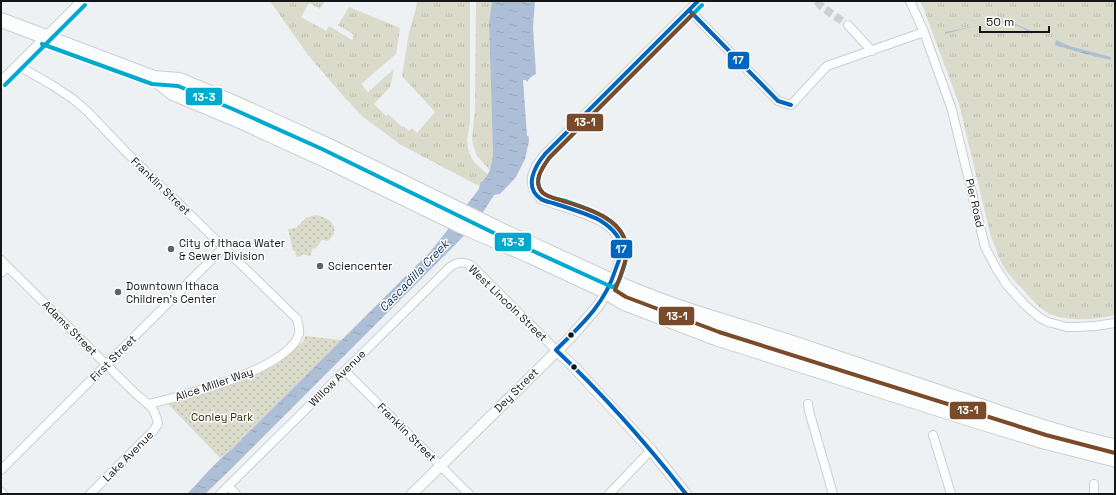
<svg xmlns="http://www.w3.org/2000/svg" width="1116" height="495" font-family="'Space Grotesk',sans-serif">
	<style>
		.grass { fill: url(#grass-tufts) }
		.park { fill: url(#park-dots) }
		.water { fill: url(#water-ripples) }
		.pier { fill: #eef1f4 }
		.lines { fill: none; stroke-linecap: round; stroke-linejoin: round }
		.minor-tunnel { stroke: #cdd0d3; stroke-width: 8; stroke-dasharray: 8 4; stroke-linecap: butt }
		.minor-casing { stroke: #ccced0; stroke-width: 10 }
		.tertiary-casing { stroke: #ccced0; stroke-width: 12 }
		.trunk-casing { stroke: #ccced0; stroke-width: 16 }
		.motorway-casing { stroke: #ccced0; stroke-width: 17 }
		.minor { stroke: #fcfdfd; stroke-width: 8 }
		.tertiary { stroke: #fcfdfd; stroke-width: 10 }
		.trunk { stroke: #fcfdfd; stroke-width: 14 }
		.motorway { stroke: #fcfdfd; stroke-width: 15 }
		.bus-1-casing { stroke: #fff; stroke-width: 7 }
		.bus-2-casing { stroke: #fff; stroke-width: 7 }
		.bus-3-casing { stroke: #fff; stroke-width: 7 }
		.bus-1 { stroke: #0065bd; stroke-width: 4 }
		.bus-2 { stroke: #00a9ce; stroke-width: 4 }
		.bus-3 { stroke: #7a4b2a; stroke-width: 4 }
		.poi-dot { fill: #606264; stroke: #fff; stroke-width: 1.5 }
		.bus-dot { fill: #131517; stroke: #fff; stroke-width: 1.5 }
		.labels { text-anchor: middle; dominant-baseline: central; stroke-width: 3; stroke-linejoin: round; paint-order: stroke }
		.street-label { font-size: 11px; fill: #131517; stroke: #fff }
		.poi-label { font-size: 11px; fill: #131517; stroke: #fff; text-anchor: start }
		.park-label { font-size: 11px; fill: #2d2c0b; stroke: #fff }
		.water-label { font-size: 12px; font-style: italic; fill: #0c3059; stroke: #fff }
		.line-badge { stroke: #fff; stroke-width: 1.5 }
		.badge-label { font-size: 11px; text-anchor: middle; font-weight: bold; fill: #fff }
	</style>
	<defs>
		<pattern id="grass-tufts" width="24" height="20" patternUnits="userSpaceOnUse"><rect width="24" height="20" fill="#dadbca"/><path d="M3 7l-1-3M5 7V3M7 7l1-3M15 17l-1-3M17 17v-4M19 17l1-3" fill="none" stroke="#babbad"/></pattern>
		<pattern id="park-dots" width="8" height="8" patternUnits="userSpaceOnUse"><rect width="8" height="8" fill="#dadbca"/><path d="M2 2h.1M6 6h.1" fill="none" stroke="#babbad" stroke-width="1.8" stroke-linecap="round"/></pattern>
		<pattern id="water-ripples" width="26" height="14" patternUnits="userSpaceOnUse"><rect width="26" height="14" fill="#adbfd6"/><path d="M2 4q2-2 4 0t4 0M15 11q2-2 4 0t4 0" fill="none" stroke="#94a3b7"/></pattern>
	</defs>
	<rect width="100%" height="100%" fill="#eef1f4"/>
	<path class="grass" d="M270 1H325L320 9 309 3 301 17 326 31 329 26 352 40 354 35 338 25 349 7 400 28 396 54 361 84 368 92 394 69 390 87 374 104 386 116 388 114 402 127 403 126 409 131 412 128 417 133 435 112 402 76 409 33 416 8 417 1H470V123L467 140 468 148 470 155 474 162 488 175 480 183 479 186 401 145 363 117 345 98 308 55Z
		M476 1H492L489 24 493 154 490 170 477 156 473 145 472 139 475 108Z
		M920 1H1115V315C1095 320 1067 322 1048 313 1039 308 1034 301 1027 294 1021 287 1014 281 1008 273 1000 263 996 249 991 237L959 104 923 7Z"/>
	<path class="park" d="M315 215C329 217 343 227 328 241L322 240 315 249 313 248 310 256 302 254V256L296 257 295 251H293L288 229 296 228 306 218Z
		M305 336 342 340 232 449 220 458 167 403 231 385 259 374 279 363 303 342Z"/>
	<path class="water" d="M492 1H535L533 27 536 74C529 77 527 81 525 88L529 141 525 159 516 177 500 194 494 195 476 223 455 245 230 470 205 494H187C202 479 215 462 232 449L431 251 479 189 480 183C490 176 491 166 493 154L489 24Z
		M1005 20 1012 22 1033 32 1032 34C1025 30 1018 25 1010 24 989 20 965 29 945 34V32Z
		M1056 40 1069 46 1111 57V60L1085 54 1055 45Z"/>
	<path class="pier" d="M523 80H526L527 82 531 135 527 136Z"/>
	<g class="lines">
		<path class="minor-tunnel" d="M817 1 822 7 848 25"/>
		<defs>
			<path id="minor" d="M910 1 924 32 952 110 985 247 996 268 1007 285 1025 305 1040 318 1048 322 1067 327H1077L1095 326 1115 323
				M689 10 778 101 791 105 827 66 924 32
				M848 25 872 51
				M17 65 52 85 73 99 87 111 128 154 297 319C298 323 300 329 299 334 289 369 182 396 149 404
				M1 81 81 1
				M1 260 134 392C147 405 154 404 158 424L153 431 90 494
				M1 273 8 267
				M612 281C615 273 621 259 621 251 622 217 565 210 541 199 525 184 532 169 545 154L698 1
				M345 371 469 494
				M808 404 809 411 833 494
				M933 435 951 494
				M1 470 224 247
				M228 486 236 494
				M220 494 450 267C459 261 466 261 474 268L556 350
				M609 494 651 450
				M1094 494V484"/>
			<path id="tertiary" d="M556 350 574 367 651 450 686 494
				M1 493 2 494
				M412 494 570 338 598 306 609 288"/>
			<path id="trunk" d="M1 20 154 78 179 80 237 104 325 144 503 231 612 281
				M154 78 173 93 240 121 327 161 461 226 530 256 607 292"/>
			<path id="motorway" d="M612 281C678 312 750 328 818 352 872 370 925 388 979 406 1024 422 1069 437 1115 447
				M607 292 623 302 717 338 975 420 1044 441 1115 459"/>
		</defs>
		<use href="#minor" class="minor-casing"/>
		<use href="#tertiary" class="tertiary-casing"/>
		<use href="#trunk" class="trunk-casing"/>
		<use href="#motorway" class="motorway-casing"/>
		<use href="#minor" class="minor"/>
		<use href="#tertiary" class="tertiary"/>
		<use href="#trunk" class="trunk"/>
		<use href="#motorway" class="motorway"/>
		<defs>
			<path id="bus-1" d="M689 10 778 101 791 105
				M556 350C581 325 604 305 615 271 617 265 620 259 621 253 623 239 612 228 601 221 592 215 565 207 553 203 549 202 544 201 541 199 523 187 535 166 545 154L698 1
				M556 350C603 394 646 443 686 494"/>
			<path id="bus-2" d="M42 44 152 84 178 86 235 110 322 149 500 236 612 287C620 285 621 273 624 267 637 225 598 212 566 201 559 199 549 198 543 193 532 182 542 168 549 158L702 5
				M5 85 85 5"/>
			<path id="bus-3" d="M693 14 549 158C542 168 532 182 543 193 548 197 557 199 563 201 589 209 627 219 627 252 627 258 618 283 615 290L626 297 719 332 1046 435 1115 453"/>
		</defs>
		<use href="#bus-1" class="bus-1-casing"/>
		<use href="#bus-2" class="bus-2-casing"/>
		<use href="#bus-3" class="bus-3-casing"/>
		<use href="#bus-1" class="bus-1"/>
		<use href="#bus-2" class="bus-2"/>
		<use href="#bus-3" class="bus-3"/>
	</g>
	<g class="poi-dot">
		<circle cx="171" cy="249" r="4"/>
		<circle cx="320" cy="266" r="4"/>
		<circle cx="118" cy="292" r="4"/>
	</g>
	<g class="bus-dot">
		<circle cx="571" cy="335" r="3.5"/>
		<circle cx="574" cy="367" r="3.5"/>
	</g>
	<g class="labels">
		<g class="street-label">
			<text transform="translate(161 186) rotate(44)">Franklin Street</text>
			<text transform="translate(975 203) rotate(77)">Pier Road</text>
			<text transform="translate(508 303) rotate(44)">West Lincoln Street</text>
			<text transform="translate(70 328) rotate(45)">Adams Street</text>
			<text transform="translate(113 358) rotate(-45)">First Street</text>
			<text transform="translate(337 378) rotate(-45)">Willow Avenue</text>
			<text transform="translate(214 384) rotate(-19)">Alice Miller Way</text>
			<text transform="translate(516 390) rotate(-45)">Dey Street</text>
			<text transform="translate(407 432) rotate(45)">Franklin Street</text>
			<text transform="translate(128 456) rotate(-45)">Lake Avenue</text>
		</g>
		<g class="poi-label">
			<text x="179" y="243">City of Ithaca Water<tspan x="179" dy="13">&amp; Sewer Division</tspan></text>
			<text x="328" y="266">Sciencenter</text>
			<text x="126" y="286">Downtown Ithaca<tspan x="126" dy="13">Children's Center</tspan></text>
		</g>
		<g class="park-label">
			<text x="222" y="417">Conley Park</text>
		</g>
		<g class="water-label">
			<text transform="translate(414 276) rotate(-46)">Cascadilla Creek</text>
		</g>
	</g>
	<g class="line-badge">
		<rect x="727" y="51" width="23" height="19" rx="4" fill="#0065bd"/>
		<rect x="185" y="87" width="38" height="19" rx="4" fill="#00a9ce"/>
		<rect x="566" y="113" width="38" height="19" rx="4" fill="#7a4b2a"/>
		<rect x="494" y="232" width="38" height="20" rx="4" fill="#00a9ce"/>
		<rect x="610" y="239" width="23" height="20" rx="4" fill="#0065bd"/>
		<rect x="658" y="306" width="37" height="20" rx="4" fill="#7a4b2a"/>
		<rect x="949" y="401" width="38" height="19" rx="4" fill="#7a4b2a"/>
	</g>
	<g class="badge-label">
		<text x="738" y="64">17</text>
		<text x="204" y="101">13-3</text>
		<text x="585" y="126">13-1</text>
		<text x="513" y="246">13-3</text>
		<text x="621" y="253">17</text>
		<text x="677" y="320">13-1</text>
		<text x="968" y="414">13-1</text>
	</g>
	<rect width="1116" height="495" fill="none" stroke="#131517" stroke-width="4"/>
	<path d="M980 26v6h69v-6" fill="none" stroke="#131517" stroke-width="2"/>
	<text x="986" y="26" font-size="12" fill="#131517" stroke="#ffffff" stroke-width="3" paint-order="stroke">50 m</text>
</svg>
